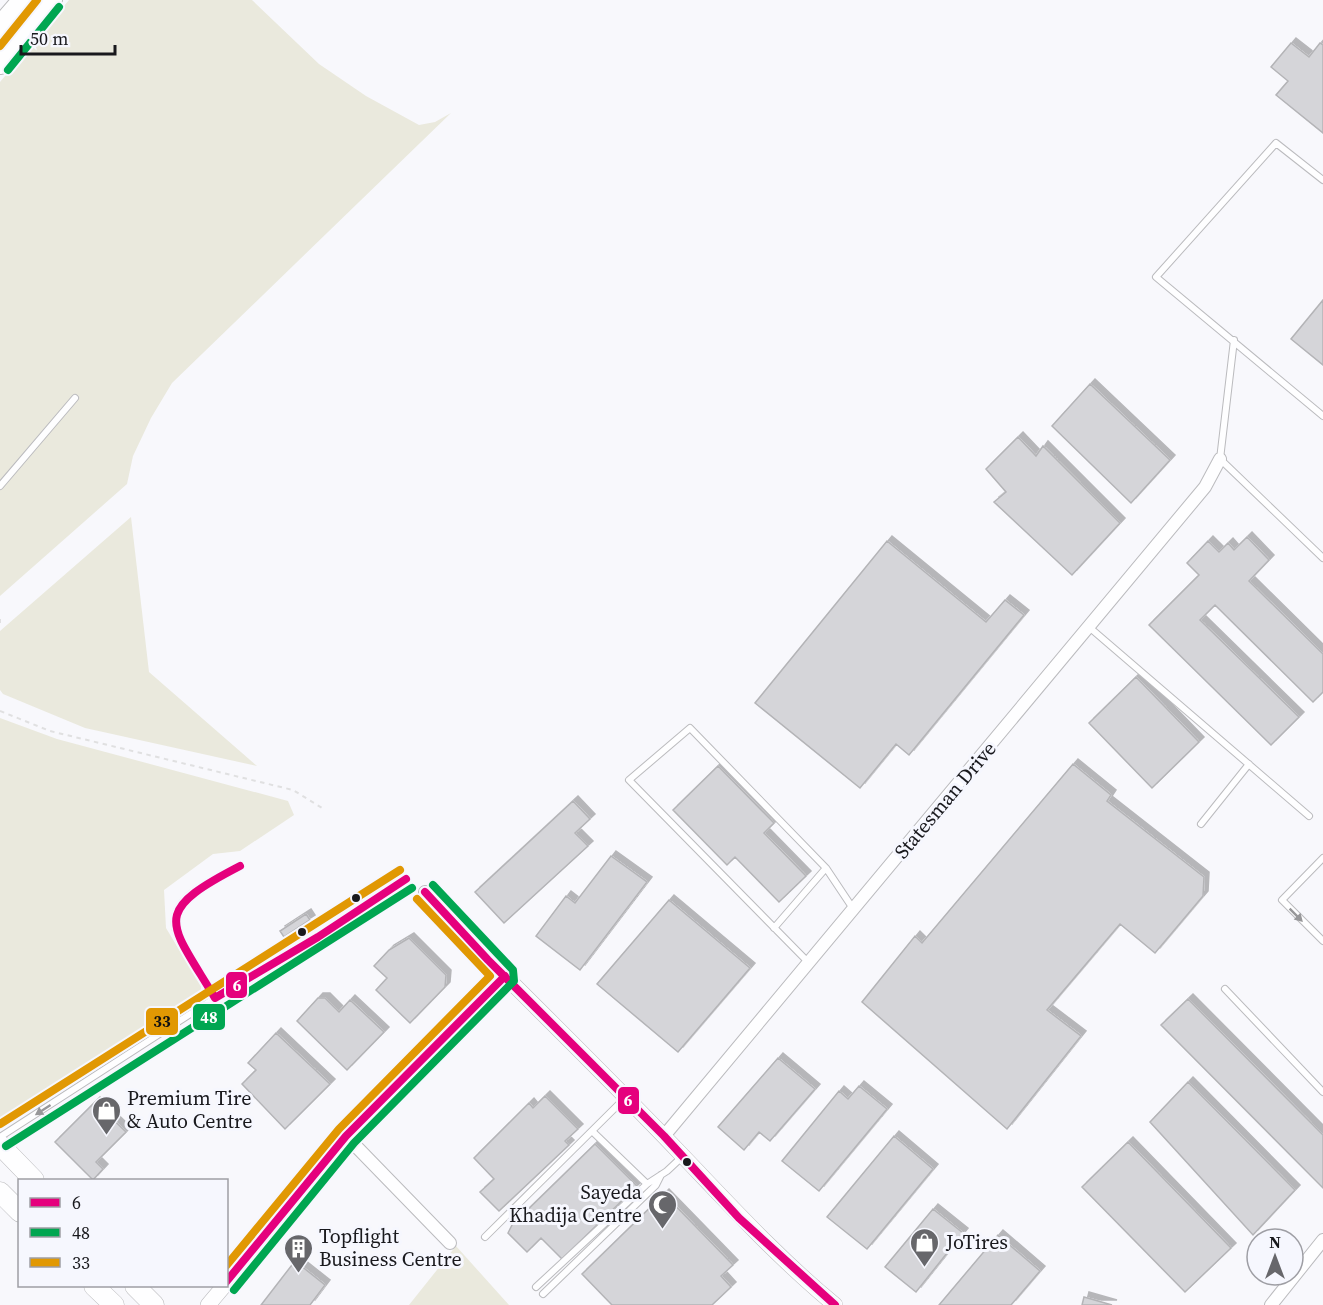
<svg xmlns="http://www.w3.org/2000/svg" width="1323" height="1305" font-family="'Source Serif 4',serif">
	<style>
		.green { fill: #eae9dd }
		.building { fill: #d5d5d9; stroke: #b4b4b7; stroke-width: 1.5; filter: url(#shadow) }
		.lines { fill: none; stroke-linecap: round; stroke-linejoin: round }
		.service-casing { stroke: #bbbbbe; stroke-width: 8 }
		.minor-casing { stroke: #bbbbbe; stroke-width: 14 }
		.tertiary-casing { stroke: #bbbbbe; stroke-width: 16 }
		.primary-casing { stroke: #bbbbbe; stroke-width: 21 }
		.motorway-casing { stroke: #bbbbbe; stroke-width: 24 }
		.path { stroke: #e0e0e1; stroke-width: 2; stroke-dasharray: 4.5 4.5; stroke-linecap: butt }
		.service { stroke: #fefeff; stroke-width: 6 }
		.minor { stroke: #fefeff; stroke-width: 12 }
		.tertiary { stroke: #fefeff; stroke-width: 15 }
		.primary { stroke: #fefeff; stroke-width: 20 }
		.motorway { stroke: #fefeff; stroke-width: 22 }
		.bus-1-casing { stroke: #f6f7fe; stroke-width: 12 }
		.bus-2-casing { stroke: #f6f7fe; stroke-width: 12 }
		.bus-3-casing { stroke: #f6f7fe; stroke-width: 12 }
		.bus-1 { stroke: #e5007d; stroke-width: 8 }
		.bus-2 { stroke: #00a651; stroke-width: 8 }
		.bus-3 { stroke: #e19803; stroke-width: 8 }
		.oneway { fill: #979799 }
		.bus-dot { fill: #19191d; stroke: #f6f7fe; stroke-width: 2 }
		.labels { text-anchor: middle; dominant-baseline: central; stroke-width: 6; stroke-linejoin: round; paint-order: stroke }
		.street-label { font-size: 20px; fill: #19191d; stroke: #f6f7fe }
		.poi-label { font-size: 20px; fill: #19191d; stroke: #f6f7fe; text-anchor: start }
		.line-badge { stroke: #f6f7fe; stroke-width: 2 }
		.badge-label { font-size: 16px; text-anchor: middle; font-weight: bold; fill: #fff }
		.pale-badge-label { font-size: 16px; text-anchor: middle; font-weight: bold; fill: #111 }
	</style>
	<defs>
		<filter id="shadow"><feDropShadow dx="5" dy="-5" stdDeviation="0" flood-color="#0004"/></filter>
	</defs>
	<rect width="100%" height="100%" fill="#f8f8fc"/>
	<path class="green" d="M69 0H252L319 64 366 96 419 125 435 122 451 113 172 383 151 418 133 456 127 484 0 596V82Z
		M131 517 149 672 257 766 85 728 3 694 0 690V631Z
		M0 718 57 739 288 801 294 815 240 851 213 854 164 890 166 928 201 986V997L13 1118 0 1117Z
		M456 1246 509 1305H409Z"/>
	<path class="building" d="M1291 43 1309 57 1320 43 1323 45V133L1276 95 1288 81 1271 67Z
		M1323 300V365L1291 339Z
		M1090 384 1170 460 1131 503 1052 426Z
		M1018 437 1036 456 1043 446 1120 523 1072 575 994 502 1006 492 986 469Z
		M1247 537 1269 560 1249 581 1323 654V692L1313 702 1215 605 1200 620 1299 717 1271 745 1149 625 1199 575 1187 563 1208 541 1219 552 1228 543 1234 550Z
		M887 541 986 622 1005 600 1024 615 909 755 896 744 860 788 755 703Z
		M1136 677 1199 742 1152 788 1089 723Z
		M1073 764 1111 795 1107 801 1204 877 1203 896 1155 953 1120 924 1047 1010 1081 1036 1007 1129 862 1002 915 936 922 943Z
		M718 766 774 823 764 833 806 876 779 902 735 857 727 865 673 810Z
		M573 801 590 819 575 833 588 846 504 923 475 892Z
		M611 856 647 882 580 970 536 936 566 896 575 903Z
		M669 900 750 968 678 1052 597 984Z
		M306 914 310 920 284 937 280 931Z
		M409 938 446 975 445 987 410 1023 376 990 387 978 374 966 389 950Z
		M318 998H325L339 1012 350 1000 384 1032 347 1070 297 1021Z
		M1188 999 1323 1135V1188L1161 1025Z
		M276 1033 330 1084 285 1129 242 1084 256 1070 248 1063Z
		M778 1058 815 1089 770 1141 759 1132 744 1150 718 1127Z
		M1188 1082 1295 1190 1253 1235 1150 1122Z
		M859 1086 887 1109 819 1191 782 1161 839 1091 848 1099Z
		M545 1096 578 1129 565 1141 569 1145 499 1211 480 1192 494 1179 474 1158 529 1103 533 1108Z
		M95 1102 126 1132 96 1162 103 1169 93 1180 55 1142Z
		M894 1136 933 1169 867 1249 827 1217Z
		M1128 1142 1231 1248 1185 1292 1082 1187Z
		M595 1144 637 1186 562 1259 541 1238 527 1252 508 1233 512 1225Z
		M664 1194 733 1265 721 1276 731 1287 712 1305H612L582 1274Z
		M933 1209 963 1233 916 1292 885 1267Z
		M998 1235 1040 1271 1011 1305H939Z
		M295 1261 325 1285 310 1305H261Z
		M1084 1297 1112 1305H1082Z"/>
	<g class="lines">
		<defs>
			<path id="service" d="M1323 180 1276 143 1156 277 1323 416
				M1234 340 1220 459 1323 558
				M0 486 75 398
				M1089 627 1309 816
				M1201 824 1249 764
				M1323 858 1282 900 1323 941
				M774 928 826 868
				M809 963 629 780 690 728 826 868 854 910
				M1225 989 1323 1092
				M215 998 177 934C163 898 214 880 240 866
				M592 1131 647 1184
				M0 1137 215 998 318 937 406 879
				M485 1237 625 1098
				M536 1287 647 1184 667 1171 683 1156
				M543 1294 656 1185 661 1175"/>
			<path id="minor" d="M425 892 505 976
				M346 1136 450 1243
				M664 1136 1205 487 1220 459
				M1271 1305 1323 1240"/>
			<path id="tertiary" d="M226 1283 346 1136 505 976C563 1034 622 1092 679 1152 730 1205 778 1258 835 1305
				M208 1305 224 1286"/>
			<path id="primary" d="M0 1145 34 1180
				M0 1192 20 1212
				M94 1286 114 1305
				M135 1286 154 1305"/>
			<path id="motorway" d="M0 28 24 0
				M0 63 51 0"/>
		</defs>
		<use href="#service" class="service-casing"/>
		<use href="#minor" class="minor-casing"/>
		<use href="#tertiary" class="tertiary-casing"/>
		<use href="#primary" class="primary-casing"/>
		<use href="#motorway" class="motorway-casing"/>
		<path class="path" d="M0 619V623
			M0 711 50 731 293 790 322 808"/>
		<use href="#service" class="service"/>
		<use href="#minor" class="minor"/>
		<use href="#tertiary" class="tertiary"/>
		<use href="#primary" class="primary"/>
		<use href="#motorway" class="motorway"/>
		<defs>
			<path id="bus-1" d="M240 866C149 913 169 921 215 998L318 937 406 879
				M425 892 488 960 664 1136 739 1218 835 1305
				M226 1282 346 1136 505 976"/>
			<path id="bus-2" d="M8 70 59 7
				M6 1146 412 888
				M234 1290 354 1143 514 981 513 970 433 885"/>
			<path id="bus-3" d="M0 46 37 0
				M0 1124 400 870
				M226 1266 339 1129 490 976 417 899"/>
		</defs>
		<use href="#bus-1" class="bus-1-casing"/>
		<use href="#bus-2" class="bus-2-casing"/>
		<use href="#bus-3" class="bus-3-casing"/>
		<use href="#bus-1" class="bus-1"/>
		<use href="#bus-2" class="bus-2"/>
		<use href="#bus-3" class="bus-3"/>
	</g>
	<defs><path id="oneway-solid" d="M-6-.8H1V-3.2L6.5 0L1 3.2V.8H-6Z" transform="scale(1.5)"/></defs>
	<g class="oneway">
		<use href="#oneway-solid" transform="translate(1296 915) rotate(45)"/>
		<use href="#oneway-solid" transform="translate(43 1110) rotate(147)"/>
	</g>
	<defs>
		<symbol id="shop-pin" viewBox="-11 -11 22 30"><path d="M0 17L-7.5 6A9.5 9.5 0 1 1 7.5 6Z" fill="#67676b" stroke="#f6f7fe"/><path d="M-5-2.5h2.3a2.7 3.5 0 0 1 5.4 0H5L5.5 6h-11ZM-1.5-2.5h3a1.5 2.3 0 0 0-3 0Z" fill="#fff"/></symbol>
		<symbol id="mosque-pin" viewBox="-11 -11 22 30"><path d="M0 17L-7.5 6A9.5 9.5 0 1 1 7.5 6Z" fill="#67676b" stroke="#f6f7fe"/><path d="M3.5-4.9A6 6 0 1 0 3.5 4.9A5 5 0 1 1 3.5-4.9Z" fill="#fff"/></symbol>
		<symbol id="building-pin" viewBox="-11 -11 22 30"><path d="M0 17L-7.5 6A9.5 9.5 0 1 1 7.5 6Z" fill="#67676b" stroke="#f6f7fe"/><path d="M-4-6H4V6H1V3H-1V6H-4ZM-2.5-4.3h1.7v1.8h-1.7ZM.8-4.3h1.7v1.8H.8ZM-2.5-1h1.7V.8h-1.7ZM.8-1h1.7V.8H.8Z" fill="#fff"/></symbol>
	</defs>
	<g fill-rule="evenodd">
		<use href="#shop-pin" x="90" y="1094" width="33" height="45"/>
		<use href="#mosque-pin" x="646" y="1188" width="33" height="45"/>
		<use href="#shop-pin" x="908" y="1226" width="33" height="45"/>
		<use href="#building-pin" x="282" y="1232" width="33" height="45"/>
	</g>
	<g class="bus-dot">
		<circle cx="356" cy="898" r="5"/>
		<circle cx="302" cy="932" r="5"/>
		<circle cx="687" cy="1162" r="5"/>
	</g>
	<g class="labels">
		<g class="street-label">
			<text transform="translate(945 800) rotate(-50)">Statesman Drive</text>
		</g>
		<g class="poi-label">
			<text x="127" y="1098">Premium Tire<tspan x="127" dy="23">&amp; Auto Centre</tspan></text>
			<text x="642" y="1192" text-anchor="end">Sayeda<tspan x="642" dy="23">Khadija Centre</tspan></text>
			<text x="319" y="1236">Topflight<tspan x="319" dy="23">Business Centre</tspan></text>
			<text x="946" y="1242">JoTires</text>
		</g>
	</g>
	<g class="line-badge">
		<rect x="225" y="971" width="23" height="28" rx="6" fill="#e5007d"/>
		<rect x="192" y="1003" width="34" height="28" rx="6" fill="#00a651"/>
		<rect x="145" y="1007" width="34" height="29" rx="6" fill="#e19803"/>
		<rect x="617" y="1086" width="23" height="29" rx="6" fill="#e5007d"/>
	</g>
	<g class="badge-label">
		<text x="237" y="991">6</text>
		<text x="209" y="1023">48</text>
		<text x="628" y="1106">6</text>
	</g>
	<g class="pale-badge-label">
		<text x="162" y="1027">33</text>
	</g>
	<rect x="18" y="1179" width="210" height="108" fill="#f6f7fe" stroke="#9e9ea4" stroke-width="1.5"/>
	<rect x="30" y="1198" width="30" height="9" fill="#e5007d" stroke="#9e9ea4" stroke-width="1.5"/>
	<text x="72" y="1209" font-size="18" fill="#19191d">6</text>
	<rect x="30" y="1228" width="30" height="9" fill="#00a651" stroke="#9e9ea4" stroke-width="1.5"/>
	<text x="72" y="1239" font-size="18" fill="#19191d">48</text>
	<rect x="30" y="1258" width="30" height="9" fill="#e19803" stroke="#9e9ea4" stroke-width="1.5"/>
	<text x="72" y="1269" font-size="18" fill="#19191d">33</text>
	<g transform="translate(1275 1257)"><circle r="28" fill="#f6f7fe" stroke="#9e9ea4" stroke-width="1.5"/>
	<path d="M0-4.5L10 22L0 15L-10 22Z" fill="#67676b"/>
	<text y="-9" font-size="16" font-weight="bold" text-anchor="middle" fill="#19191d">N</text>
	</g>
	<path d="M21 45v9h94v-9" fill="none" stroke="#19191d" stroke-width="3"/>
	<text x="30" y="45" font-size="18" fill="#19191d" stroke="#f6f7fe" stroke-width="4.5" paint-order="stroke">50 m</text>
</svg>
